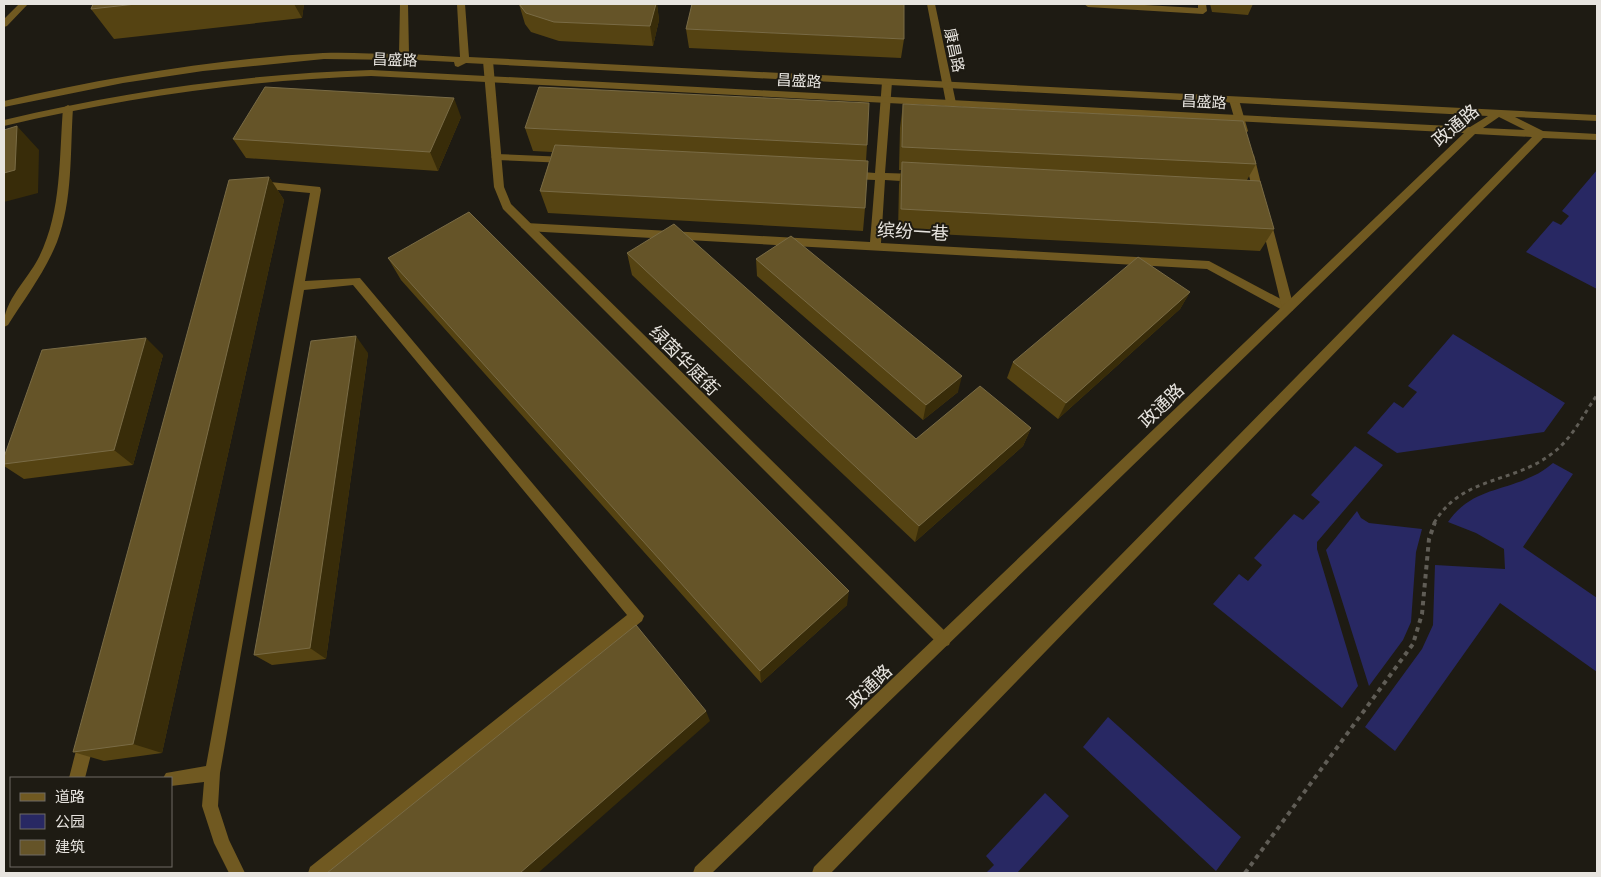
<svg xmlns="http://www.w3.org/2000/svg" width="1601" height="877" font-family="'Exo 2','Noto Sans SC',sans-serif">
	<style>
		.green { fill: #282863 }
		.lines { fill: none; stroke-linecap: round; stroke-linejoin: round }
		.path-far1 { stroke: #605d56; stroke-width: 3; stroke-dasharray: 4 4; stroke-linecap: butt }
		.path { stroke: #605d56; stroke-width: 4; stroke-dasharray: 4.5 4.5; stroke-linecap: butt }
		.service { fill: #705921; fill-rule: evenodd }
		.minor { fill: #705921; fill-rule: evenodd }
		.tertiary { fill: #705921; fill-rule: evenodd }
		.wall { fill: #554312 }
		.shaded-wall { fill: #382c09 }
		.building { fill: #655428; stroke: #796b45 }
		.labels { text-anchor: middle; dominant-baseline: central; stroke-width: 4; stroke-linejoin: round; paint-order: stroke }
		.far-street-label { font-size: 15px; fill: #e7e4df; stroke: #1e1b13 }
		.street-label { font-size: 18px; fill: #e7e4df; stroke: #1e1b13 }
	</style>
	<rect width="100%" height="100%" fill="#1e1b13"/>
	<path class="green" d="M1597 170V289L1526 252 1553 221 1561 225 1569 216 1562 211Z
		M1453 334 1565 403 1544 432 1397 453 1367 433 1394 402 1403 408 1417 392 1408 386Z
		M1355 446 1383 465 1317 542V549L1358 686 1342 708 1213 604 1239 574 1248 581 1262 565 1254 558 1294 514 1303 520 1320 502 1311 495Z
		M1553 463 1573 474 1523 547 1597 598V672L1500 603 1395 751 1365 727 1422 649 1433 625 1435 565 1505 569 1504 549 1476 533 1448 522C1471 489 1500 492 1533 476 1540 473 1547 468 1553 463Z
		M1357 511 1361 518 1369 523 1422 529 1416 552 1411 622 1403 640 1369 686 1326 550Z
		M1108 717 1241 837 1216 871 1083 747Z
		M1045 793 1069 816 1017 873H986L994 865 986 856Z"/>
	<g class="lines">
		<path class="path-far1" d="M1434 523C1462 476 1511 484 1550 455 1571 441 1583 415 1597 395"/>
		<path class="path" d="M1245 873 1413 644 1422 614 1429 539 1435 522"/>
		<path class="service" d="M19 4H28L7 26 4 27V19Z
			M1084 4H1127L1198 8V4H1206L1207 11 1203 14 1088 7Z
			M887 79 892 82 885 173 916 174 921 178 916 182 885 180 881 243 1209 261 1292 305 1294 308 1292 311H1284L1207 269 526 231 521 227 526 223 870 242 875 180 851 179 846 175 851 171 875 173 882 82Z
			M68 105 73 108C70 152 73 200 57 242 45 272 25 298 8 325L4 327C2 303 27 280 38 259 62 213 59 158 63 108Z
			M496 154 566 157 571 160 566 163 496 160 491 157Z
			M260 181 320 187 321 190 305 281 360 278 644 616 642 621 329 873H308L310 867 627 615 353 285 304 290 220 773 218 806 229 840 245 873H229L214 843 202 806 204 782 171 786V778H163L166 773 206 766 310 193 256 188V182Z
			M87 731 92 734 95 739 85 778H69L79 739 82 734Z"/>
		<path class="minor" d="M927 4H935L956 103 951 106 946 103Z
			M488 58 493 61 504 187 511 204 949 635 951 640 949 645 944 647 939 645 503 209 494 187 483 61Z
			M1234 97 1239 100 1248 131 1246 133H1240L1238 131 1229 100Z
			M1249 152 1254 155 1264 196 1259 200 1254 196 1244 155Z
			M1266 217 1271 221 1294 308 1288 312 1282 308 1261 221Z"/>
		<path class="tertiary" d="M400 4H408L409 54 460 57 457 4H465L469 57 1597 115V121L1515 117 1543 131 1597 134V140L1543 138 831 873H812L814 867 1532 137 1475 134 712 873H693L695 867 1464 133 371 76C246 80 125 98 4 126V120C125 91 246 74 371 70L1470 127 1488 116 466 63 458 67 455 66 454 62 414 60 410 64 402 60 324 59 203 71 123 83 4 107V101C109 77 216 59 323 53 349 52 374 54 399 54ZM1499 117 1525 130 1483 128Z"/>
	</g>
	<path class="wall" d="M93 4H304L302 18 114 39 91 9Z
		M519 4H657L659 20 653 46 559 41 531 32 525 24Z
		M1210 4H1253L1248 15 1212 12Z
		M686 29 904 39 901 58 689 48Z
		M903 104 1256 164 1247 180 1274 229 1260 251 898 232 899 185 901 170H899L900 128Z
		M461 117 438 171 246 158 233 139Z
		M525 128 867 145 866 161 865 208 863 231 548 213 540 191 552 152 533 151Z
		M269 177 284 200 162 753 104 761 73 752Z
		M627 253 916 439 1031 428 1023 446 915 542 632 275Z
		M388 258 847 605 761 683 401 280Z
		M756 259 958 392 923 420 757 276Z
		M1190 292 1180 309 1058 419 1007 378 1013 362Z
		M368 353 326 659 272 665 254 655Z
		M163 355 133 465 24 479 4 466V457Z"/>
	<path class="shaded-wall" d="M294 4H304L302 18Z
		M656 4H657L659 20 653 46 650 26Z
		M454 98 461 117 438 171 430 152Z
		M17 126 39 150 38 193 4 202V173Z
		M269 177 284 200 162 753 133 744Z
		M1190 292 1180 309 1058 419 1066 403Z
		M356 336 368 353 326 659 310 648Z
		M146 338 163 355 133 465 114 450Z
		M962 376 958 392 923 420 926 405Z
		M1031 428 1023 446 915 542 919 526Z
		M849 591 847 605 761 683 760 671Z
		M706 711 710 721 538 873H520Z"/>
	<path class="building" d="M93 4H136L91 9Z
		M519 4H656L650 26 554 22 526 13Z
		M692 4H904V39L686 29Z
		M265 87 454 98 430 152 233 139Z
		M539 87 869 103 867 145 525 128Z
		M903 104 1243 121 1256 164 902 147Z
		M17 126 15 170 4 173V130Z
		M555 145 868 161 865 208 540 191Z
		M902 162 1260 181 1274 229 901 209Z
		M269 177 133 744 73 752 229 180Z
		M469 212 849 591 760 671 388 258Z
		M674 224 916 439 980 386 1031 428 919 526 627 253Z
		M791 236 962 376 926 405 756 259Z
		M1138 257 1190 292 1066 403 1013 362Z
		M356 336 310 648 254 655 311 341Z
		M146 338 114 450 4 464V457L42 350Z
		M636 625 706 711 520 873H327Z"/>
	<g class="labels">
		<g class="far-street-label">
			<text transform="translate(955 50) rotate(78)">康昌路</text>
			<text transform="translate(395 59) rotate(2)">昌盛路</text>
			<text transform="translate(799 80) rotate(3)">昌盛路</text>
			<text transform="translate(1204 101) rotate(3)">昌盛路</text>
		</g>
		<g class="street-label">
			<text transform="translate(1455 125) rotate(-40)">政通路</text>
			<text transform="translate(913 231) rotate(3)">缤纷一巷</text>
			<text transform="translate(685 360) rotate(45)">绿茵华庭街</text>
			<text transform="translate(1161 405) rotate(-44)">政通路</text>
			<text transform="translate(869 686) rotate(-44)">政通路</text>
		</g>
	</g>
	<rect width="1601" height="877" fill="none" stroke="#e7e4df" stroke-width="10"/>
	<rect x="10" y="777" width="162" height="90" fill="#1e1b13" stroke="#6e6b65"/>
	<rect x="20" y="793" width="25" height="8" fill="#705921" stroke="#6e6b65"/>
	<text x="55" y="802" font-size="15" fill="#e7e4df">道路</text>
	<rect x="20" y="814" width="25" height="15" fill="#282863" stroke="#6e6b65"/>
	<text x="55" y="827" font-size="15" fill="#e7e4df">公园</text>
	<rect x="20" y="840" width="25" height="15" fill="#655428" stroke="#6e6b65"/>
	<text x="55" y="852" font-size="15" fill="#e7e4df">建筑</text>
</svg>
